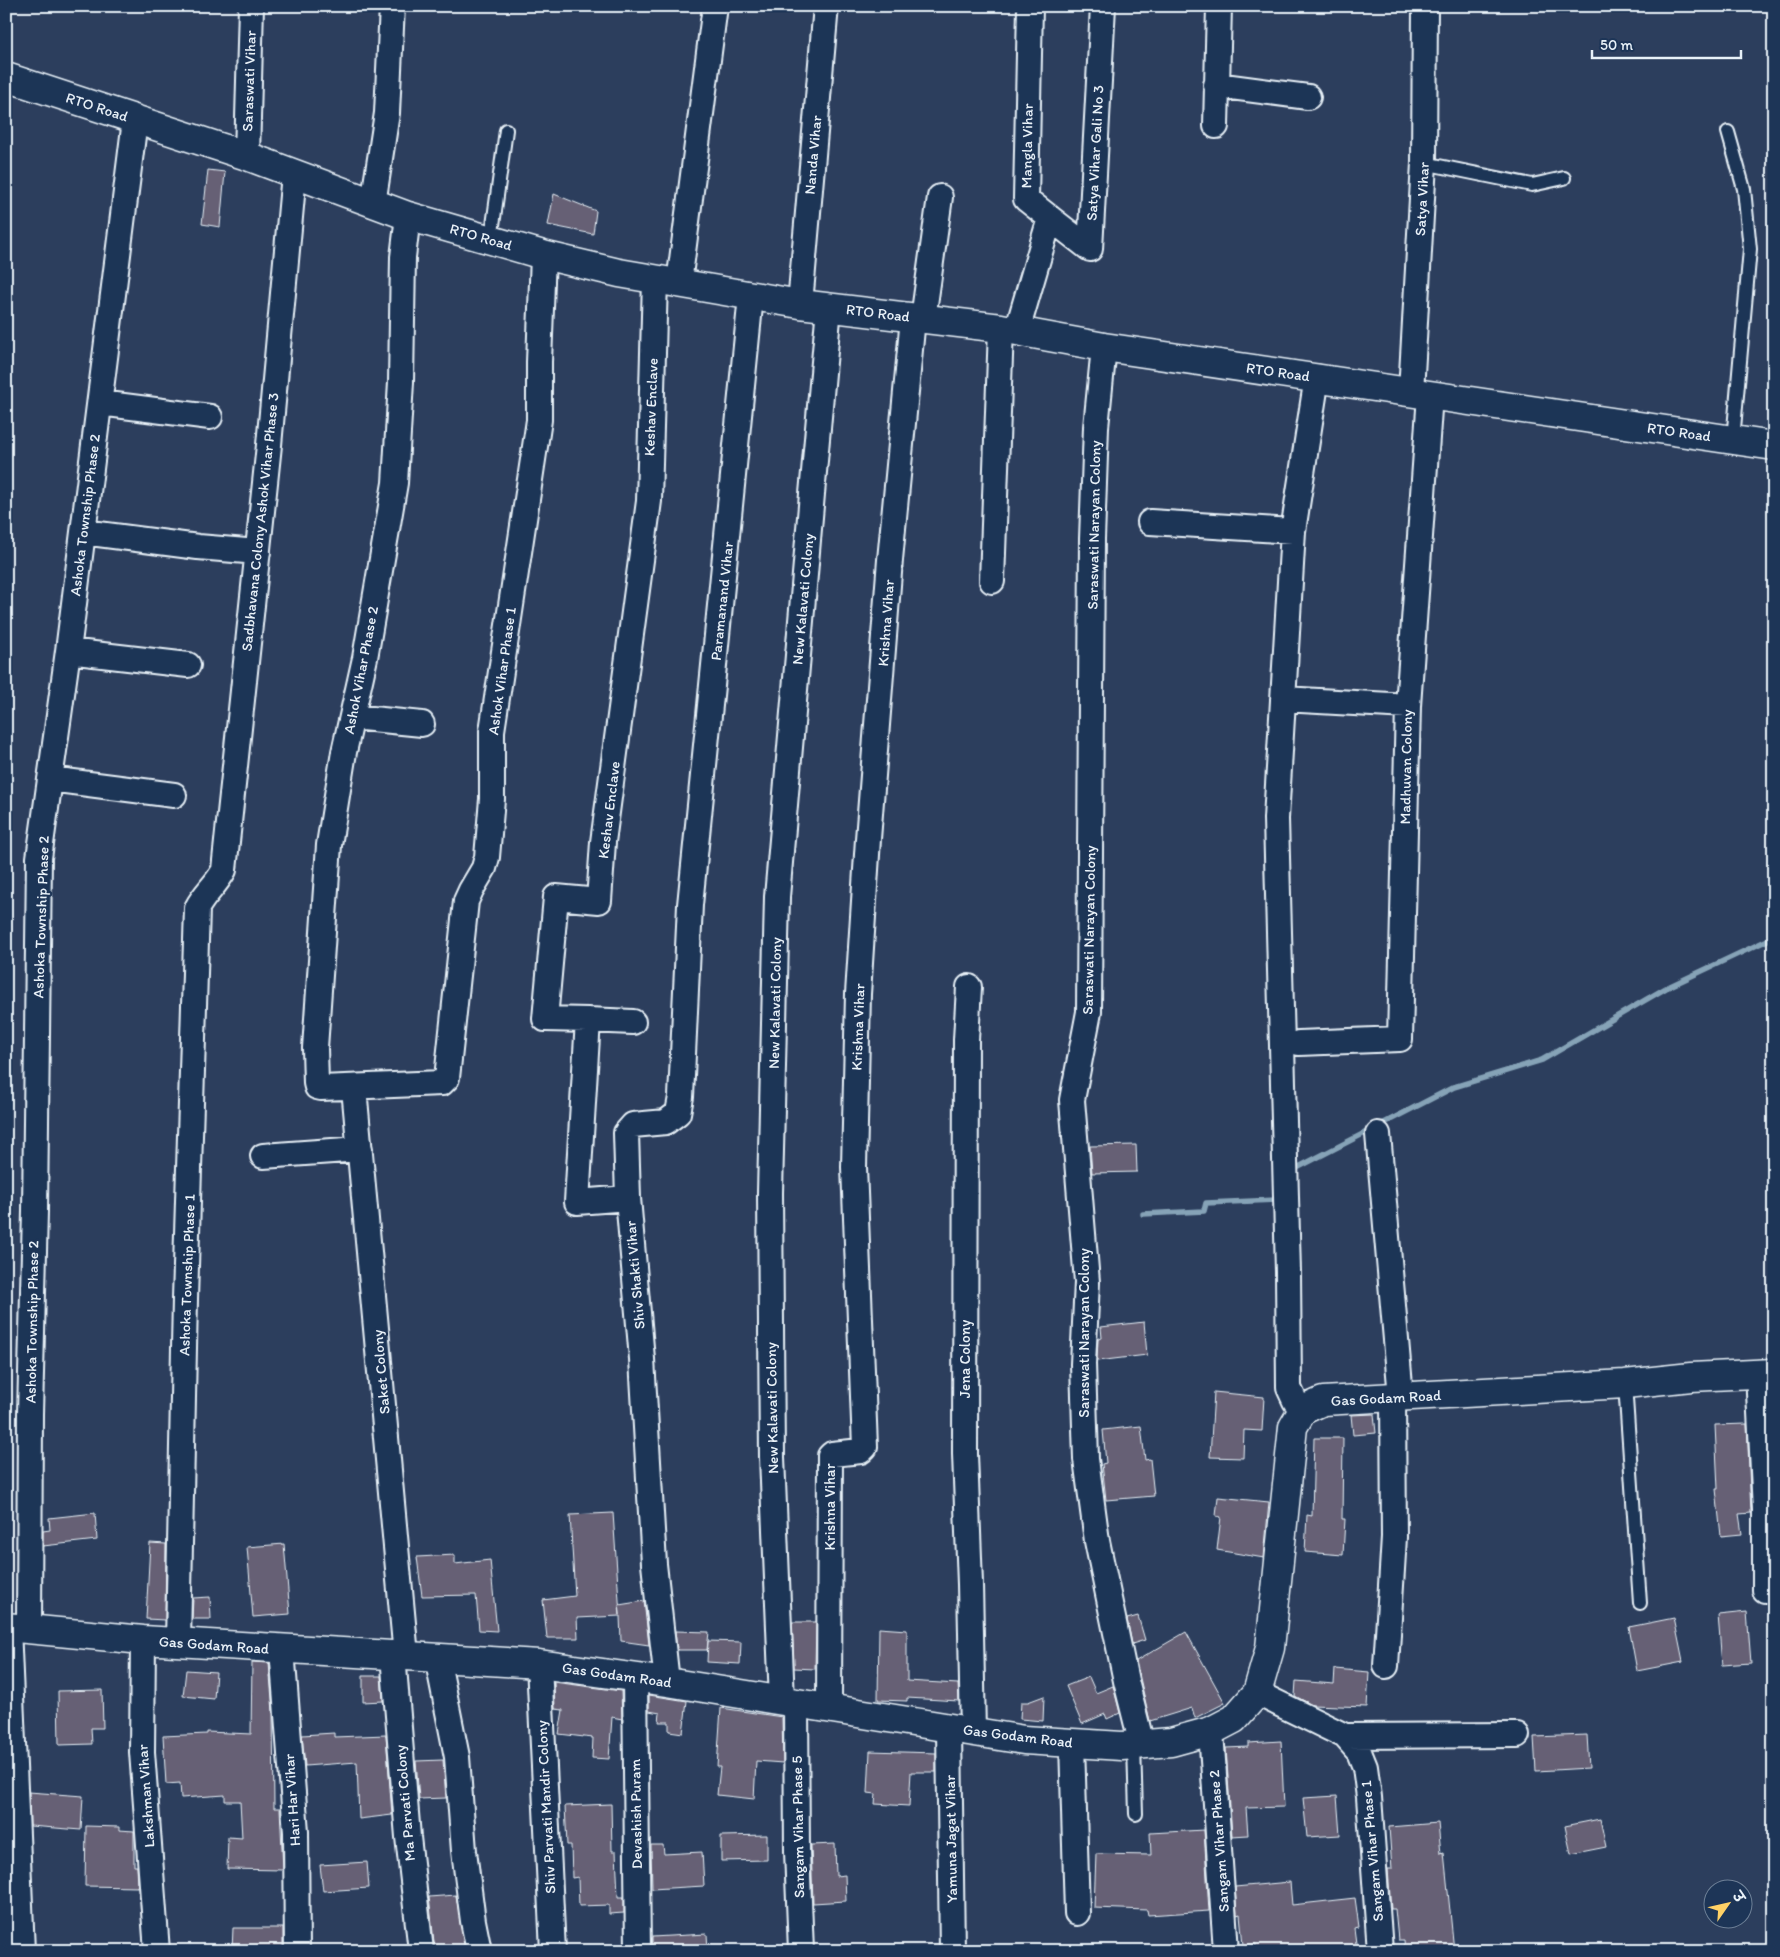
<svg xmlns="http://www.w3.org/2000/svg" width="1780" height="1957" font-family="Itim,'Playpen Sans Deva',sans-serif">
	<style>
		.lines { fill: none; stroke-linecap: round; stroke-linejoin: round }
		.stream { stroke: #86a3b7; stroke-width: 5.5 }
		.building { fill: #666175; stroke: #e8f1f8 }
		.lane-casing { stroke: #e8f1f8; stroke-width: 16 }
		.street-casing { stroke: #e8f1f8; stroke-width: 28 }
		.secondary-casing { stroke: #e8f1f8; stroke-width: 31 }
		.lane { stroke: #1d3557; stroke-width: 12 }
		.street { stroke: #1d3557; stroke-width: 24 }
		.secondary { stroke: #1d3557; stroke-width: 28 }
		.labels { text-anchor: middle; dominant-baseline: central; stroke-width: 4.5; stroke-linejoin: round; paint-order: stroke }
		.street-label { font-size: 15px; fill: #e8f1f8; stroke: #1d3557 }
	</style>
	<rect width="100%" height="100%" fill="#2c3e5d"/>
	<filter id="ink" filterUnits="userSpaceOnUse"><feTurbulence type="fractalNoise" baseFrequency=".02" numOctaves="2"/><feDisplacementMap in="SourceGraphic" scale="10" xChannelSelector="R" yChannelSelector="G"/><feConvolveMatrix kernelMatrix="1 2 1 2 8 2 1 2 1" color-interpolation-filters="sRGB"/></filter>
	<g filter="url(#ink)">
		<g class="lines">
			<path class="stream" d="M1291 1171 1454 1087 1542 1060 1666 988 1774 937
				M1143 1214 1204 1211 1206 1203 1276 1200 1277 1196"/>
		</g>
		<path class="building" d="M208 170 225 172 220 227 202 224Z
			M554 194 596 211 593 234 548 225Z
			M1136 1145 1137 1172 1092 1173 1090 1146Z
			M1144 1322 1147 1355 1097 1361 1098 1339 1102 1338 1101 1327Z
			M1214 1392 1264 1397 1262 1431 1244 1430 1243 1458 1210 1457Z
			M1374 1414 1376 1433 1353 1435 1351 1415Z
			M1747 1424 1751 1513 1739 1514 1742 1534 1721 1536 1716 1489H1718L1715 1425Z
			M1141 1426 1145 1460 1150 1459 1154 1496 1106 1500 1102 1464 1106 1463 1103 1430Z
			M1314 1438H1343L1342 1519H1345L1343 1555 1305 1552 1307 1515 1312 1516Z
			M1218 1497 1269 1502 1264 1558 1217 1550 1221 1517 1216 1516Z
			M95 1513 97 1540 43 1546V1531L50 1530 49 1518Z
			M613 1513 620 1615 619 1605 644 1601 649 1645 621 1641 620 1616 577 1618 578 1638H547L543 1600 575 1596 570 1515Z
			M150 1543 166 1544 165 1620 146 1619Z
			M284 1544 290 1614 253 1617 247 1547Z
			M455 1555V1564L490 1560 497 1631 479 1630 476 1595 422 1596 417 1557Z
			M210 1597 211 1619H192L193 1598Z
			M1747 1612 1751 1663 1722 1665 1718 1615Z
			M1138 1616 1145 1640 1132 1644 1127 1619Z
			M1674 1618 1683 1662 1637 1671 1629 1627Z
			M792 1622H816L815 1669 794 1668Z
			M879 1628 907 1630V1681L958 1684 959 1701 907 1698V1701L878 1700Z
			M675 1631 709 1632 707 1650H677Z
			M1186 1632 1225 1703 1195 1718 1192 1708 1150 1721 1136 1661Z
			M708 1641 741 1642 740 1664 707 1662Z
			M252 1662 269 1663 273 1712 274 1808H280L283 1870 227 1869 228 1837 242 1838 240 1801H225V1795L181 1798 180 1783 166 1784 163 1736 207 1734V1732L251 1734Z
			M1335 1669 1369 1672 1367 1707 1312 1705 1295 1696 1296 1681 1334 1684Z
			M186 1670 216 1672 214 1699 183 1696Z
			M363 1676H381L383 1701 363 1702Z
			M1089 1677 1096 1693 1113 1686 1120 1713 1107 1719 1105 1714 1082 1724 1066 1686Z
			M554 1682 621 1691 622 1719 612 1717 609 1759 592 1758 593 1738 559 1734 563 1710 555 1709Z
			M102 1690 103 1728H91L92 1744 59 1745 58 1691Z
			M649 1695 687 1701 683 1733 669 1731V1722H659L660 1713 649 1711Z
			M1044 1696 1043 1721 1020 1719 1021 1702H1028Z
			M721 1708 782 1717 783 1763 756 1761 754 1799 717 1795 720 1767H717Z
			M334 1733V1737L386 1735 392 1815 359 1819 357 1762 305 1766 302 1735Z
			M1587 1735 1589 1768 1536 1771 1534 1737Z
			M1281 1741 1284 1807 1246 1808 1248 1835 1232 1836 1226 1748 1248 1747V1743Z
			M870 1751 936 1753V1772H911L909 1806 875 1804 876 1794 868 1793Z
			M443 1760 446 1798 419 1799 416 1761Z
			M29 1792 83 1796 81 1830 30 1826Z
			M1337 1796 1340 1835 1307 1837 1303 1798Z
			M611 1804 612 1851H616L618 1897H624V1913L609 1914V1905L579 1906 578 1877 572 1878 571 1845H567L565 1806Z
			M1600 1819 1606 1847 1571 1854 1565 1826Z
			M1438 1823 1441 1853 1444 1852 1454 1951H1405L1404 1940H1398L1395 1909H1391L1388 1869H1392L1389 1827Z
			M86 1826 119 1827V1830L134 1831V1866H137L138 1887 85 1886Z
			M1204 1830 1209 1911 1148 1915 1147 1910 1094 1908 1096 1854 1151 1855 1150 1833Z
			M767 1835V1860L721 1861V1836Z
			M835 1844 836 1876 845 1875 846 1901 813 1903 811 1845Z
			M651 1845H663L664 1854 702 1852 704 1886 652 1889Z
			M367 1862 369 1888 323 1891 320 1865Z
			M1290 1882 1292 1905 1355 1898 1359 1927 1354 1928 1357 1951H1255L1256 1944 1243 1945 1240 1914 1237 1915 1235 1887Z
			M456 1895 465 1951H435L429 1897Z
			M233 1928H283V1951H232Z
			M707 1934 708 1951H652V1937Z"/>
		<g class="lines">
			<defs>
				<path id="lane" d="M1728 132 1744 189 1750 249 1733 440
					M1424 163 1532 185 1564 178
					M491 240 506 130
					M1625 1384 1640 1603
					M1134 1745 1136 1814"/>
				<path id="street" d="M1216 85 1308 97
					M1216 126 1219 6
					M247 156 251 6
					M373 204 387 113 392 6
					M408 216 403 257 401 382 395 483 365 658 344 752 329 845 315 1048 316 1083 317 1087 321 1088 442 1083 447 1078 466 901 471 890 484 868 487 857 492 799V731L539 420V362L543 255
					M1050 218 1090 249 1103 6
					M679 283 715 6
					M800 304 826 6
					M923 319 940 197
					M1017 331 1050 218 1026 199 1030 6
					M1104 347 1096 427 1092 539 1089 1012 1072 1100 1087 1282 1083 1364 1086 1459 1097 1541 1126 1681 1142 1745
					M1411 392 1424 163 1425 6
					M100 403 210 417
					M1150 522 1293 531
					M83 532 198 547 258 552
					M992 581 1001 328
					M68 651 188 665
					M1283 699 1408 706
					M352 717 422 724
					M50 779 174 795
					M969 987 966 1040 965 1454 970 1584 973 1732
					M588 1020 633 1022
					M1299 1043 1400 1039 1408 706 1430 395
					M354 1088 406 1656
					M1378 1134 1401 1397
					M263 1156 360 1149
					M628 1198 577 1202 588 1020 545 1019 556 897 599 901 603 842 649 501 655 279
					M1758 1373 1765 1510V1590
					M1303 1410 1295 1401 1289 1388 1288 1272 1276 819 1293 531 1317 377
					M8 1627 22 1951
					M29 1630 30 1414 35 1211 39 858 68 651 135 120
					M143 1640 142 1752 157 1951
					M178 1642 185 1299 197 908C204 894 217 884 224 870L269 445 294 174
					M282 1649 296 1832 297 1951
					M393 1655 408 1837 421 1951
					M437 1657 457 1757 464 1851 473 1921 479 1951
					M539 1664 553 1951
					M1386 1666 1394 1537 1393 1397
					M635 1678 638 1951
					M667 1682 654 1564 642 1359 628 1198 626 1133 633 1125 666 1122 678 1113 681 1097 690 905 751 296
					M1257 1693 1345 1736 1359 1752 1365 1767 1369 1797 1380 1951
					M782 1701 772 1457 770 1193 777 897 812 494 829 307
					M796 1703 797 1851 801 1951
					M829 1708 830 1456 832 1454 861 1451 865 1447 854 1167 858 994 868 839 890 560 913 318
					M949 1728 952 1951
					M1211 1731 1226 1951
					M1345 1736 1517 1735
					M1072 1743 1077 1913"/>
				<path id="secondary" d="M6 77 247 156 408 216 543 255 619 273 800 304 1001 328 1104 347 1774 446
					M6 1627 143 1640 539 1664 667 1682 1024 1740 1122 1746 1171 1742 1211 1731 1234 1719 1257 1693 1270 1648 1293 1427 1303 1410 1323 1401 1625 1384 1691 1377 1774 1373"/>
			</defs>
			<use href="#lane" class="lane-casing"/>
			<use href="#street" class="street-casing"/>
			<use href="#secondary" class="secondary-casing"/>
			<use href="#lane" class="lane"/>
			<use href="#street" class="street"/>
			<use href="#secondary" class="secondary"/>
		</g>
	</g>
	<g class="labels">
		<g class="street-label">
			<text transform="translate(249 81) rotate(-88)">Saraswati Vihar</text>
			<text transform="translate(97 107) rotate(18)">RTO Road</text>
			<text transform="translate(1027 146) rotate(-89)">Mangla Vihar</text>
			<text transform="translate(1095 153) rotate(-87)">Satya Vihar Gali No 3</text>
			<text transform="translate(813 155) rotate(-85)">Nanda Vihar</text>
			<text transform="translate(1422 199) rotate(-87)">Satya Vihar</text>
			<text transform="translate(481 237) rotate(16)">RTO Road</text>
			<text transform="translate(878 313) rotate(7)">RTO Road</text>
			<text transform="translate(1278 372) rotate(8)">RTO Road</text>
			<text transform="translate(651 407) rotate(-88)">Keshav Enclave</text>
			<text transform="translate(1679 432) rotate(8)">RTO Road</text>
			<text transform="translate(85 515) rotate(-83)">Ashoka Township Phase 2</text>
			<text transform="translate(260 522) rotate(-84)">Sadbhavana Colony Ashok Vihar Phase 3</text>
			<text transform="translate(1094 525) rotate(-89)">Saraswati Narayan Colony</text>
			<text transform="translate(803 599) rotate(-85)">New Kalavati Colony</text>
			<text transform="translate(722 601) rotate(-84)">Paramanand Vihar</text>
			<text transform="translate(886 623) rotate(-86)">Krishna Vihar</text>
			<text transform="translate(361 670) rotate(-79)">Ashok Vihar Phase 2</text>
			<text transform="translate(502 671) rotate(-82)">Ashok Vihar Phase 1</text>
			<text transform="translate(1406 767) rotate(-89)">Madhuvan Colony</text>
			<text transform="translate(609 810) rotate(-83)">Keshav Enclave</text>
			<text transform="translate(41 917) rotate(-88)">Ashoka Township Phase 2</text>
			<text transform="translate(1089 930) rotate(-89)">Saraswati Narayan Colony</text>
			<text transform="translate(775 1003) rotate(-89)">New Kalavati Colony</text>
			<text transform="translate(858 1027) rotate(-88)">Krishna Vihar</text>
			<text transform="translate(187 1275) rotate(-88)">Ashoka Township Phase 1</text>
			<text transform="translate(635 1275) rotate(-95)">Shiv Shakti Vihar</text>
			<text transform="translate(32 1322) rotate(-89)">Ashoka Township Phase 2</text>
			<text transform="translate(1084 1333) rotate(-90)">Saraswati Narayan Colony</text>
			<text transform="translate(965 1359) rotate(-90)">Jena Colony</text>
			<text transform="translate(381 1372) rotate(-95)">Saket Colony</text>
			<text transform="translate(1386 1398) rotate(-3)">Gas Godam Road</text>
			<text transform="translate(772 1408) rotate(-91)">New Kalavati Colony</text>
			<text transform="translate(830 1507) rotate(-90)">Krishna Vihar</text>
			<text transform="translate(214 1645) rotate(4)">Gas Godam Road</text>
			<text transform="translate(617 1675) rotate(8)">Gas Godam Road</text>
			<text transform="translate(1018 1736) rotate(7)">Gas Godam Road</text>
			<text transform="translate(146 1796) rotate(-94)">Lakshman Vihar</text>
			<text transform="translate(292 1800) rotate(-94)">Hari Har Vihar</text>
			<text transform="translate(405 1803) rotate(-95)">Ma Parvati Colony</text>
			<text transform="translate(546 1807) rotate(-93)">Shiv Parvati Mandir Colony</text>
			<text transform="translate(636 1814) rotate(-91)">Devashish Puram</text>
			<text transform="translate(798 1827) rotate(-91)">Sangam Vihar Phase 5</text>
			<text transform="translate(951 1839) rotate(-91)">Yamuna Jagat Vihar</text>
			<text transform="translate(1219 1841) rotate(-94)">Sangam Vihar Phase 2</text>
			<text transform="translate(1372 1851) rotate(-95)">Sangam Vihar Phase 1</text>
		</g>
	</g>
	<rect width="1780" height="1957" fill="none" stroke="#1d3557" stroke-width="25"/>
	<rect x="12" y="12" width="1755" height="1932" fill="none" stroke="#e8f1f8" stroke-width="2" filter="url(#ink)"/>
	<g transform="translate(1728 1904) rotate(56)"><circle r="24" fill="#1d3557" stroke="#6e8097"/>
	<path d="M0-4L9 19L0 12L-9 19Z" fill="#ffd166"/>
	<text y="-8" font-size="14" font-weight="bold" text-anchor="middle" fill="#e8f1f8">उ</text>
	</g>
	<path d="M1592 50v8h149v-8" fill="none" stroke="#e8f1f8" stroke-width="2.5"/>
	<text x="1600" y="50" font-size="15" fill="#e8f1f8" stroke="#1d3557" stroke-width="4" paint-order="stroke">50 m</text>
</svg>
